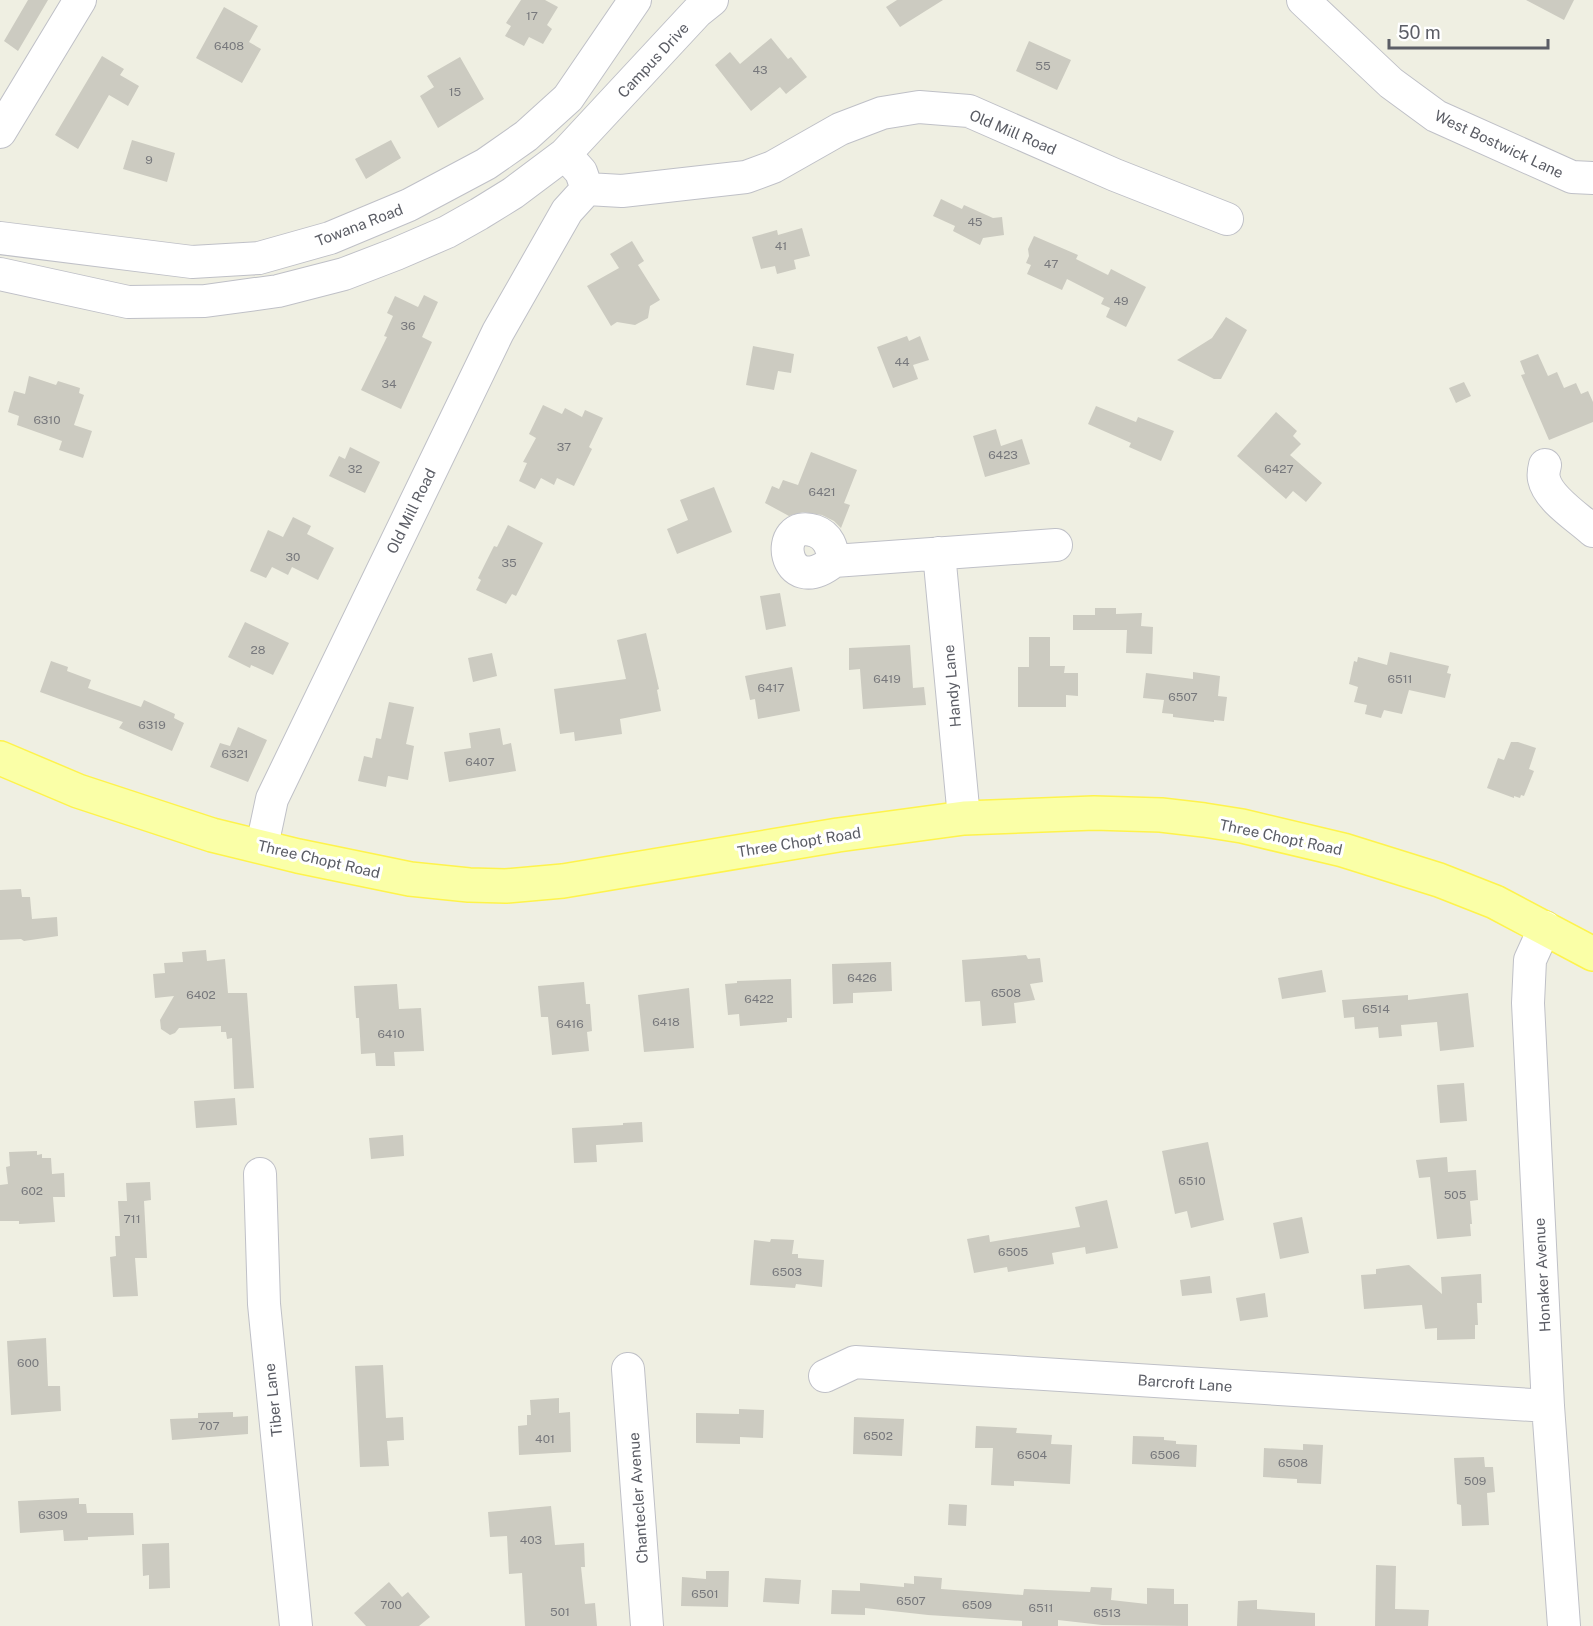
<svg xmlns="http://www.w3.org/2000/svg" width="1593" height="1626" font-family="'Public Sans',sans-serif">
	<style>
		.building { fill: #cccbc1 }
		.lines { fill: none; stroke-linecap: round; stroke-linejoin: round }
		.minor-casing { stroke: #bfc0c7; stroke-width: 34 }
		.major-casing { stroke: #fef34c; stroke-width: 36 }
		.minor { stroke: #fff; stroke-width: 32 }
		.major { stroke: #faffa7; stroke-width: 33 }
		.labels { text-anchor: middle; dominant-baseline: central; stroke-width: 6; stroke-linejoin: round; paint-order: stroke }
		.number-label { font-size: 12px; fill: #77787c }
		.street-label { font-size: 15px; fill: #5b5d65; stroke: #fff }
	</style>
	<rect width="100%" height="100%" fill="#efefe2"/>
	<path class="building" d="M28 0H48L18 51 4 41Z
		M521 0H545L558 7 547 25 552 29 543 44 529 37 524 46 505 36 511 26 506 23Z
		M897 0H943L900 27 886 7Z
		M1526 0H1574L1564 20Z
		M224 7 258 26 249 42 261 49 242 83 196 58Z
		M771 38 788 59 791 57 807 77 786 94 780 87 751 111 715 65 730 52 740 64Z
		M1029 41 1071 60 1057 90 1016 71Z
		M102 56 124 69 120 75 139 86 128 106 109 95 78 149 55 135Z
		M460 57 484 99 438 128 420 96 434 87 427 76Z
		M132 140 175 153 167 182 123 169Z
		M391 140 401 158 366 179 355 159Z
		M941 199 962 209 964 205 993 218 1002 217 1004 235 983 238 980 245 953 231 955 226 933 216Z
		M802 228 810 256 794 260 796 269 777 274 775 266 761 269 752 237 777 230 778 235Z
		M1034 236 1078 255 1076 259 1108 275 1111 269 1146 287 1126 327 1106 317 1110 308 1101 304 1104 298 1067 279 1062 290 1027 274 1031 265 1026 263 1029 256 1028 249Z
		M632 241 644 261 638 265 660 300 650 306 648 318 635 325 617 322 611 326 587 286 619 268 610 254Z
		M424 295 438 302 422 337 432 342 401 409 361 390 387 337 384 336 393 316 387 313 395 296 418 307Z
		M1226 317 1247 330 1221 379H1214L1177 360 1212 338Z
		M907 336 909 341 920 336 929 360 913 365 918 379 893 388 877 347Z
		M753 346 794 354 791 373 778 371 774 390 746 385Z
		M1538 354 1548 376 1557 372 1564 388 1576 383 1581 394 1588 391 1593 402V422L1549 440 1521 375 1525 374 1520 361Z
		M29 376 56 385 58 381 80 388 79 393 84 395 74 425 92 431 83 458 59 450 62 441 17 425 19 416 8 412 14 391 25 394Z
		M1464 382 1471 396 1456 403 1449 388Z
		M543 405 562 414 565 408 582 417 585 410 603 418 589 447 592 449 574 486 557 478 554 485 541 478 535 489 519 481 527 463 523 462 536 438 529 434Z
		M1096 406 1136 422 1138 417 1174 431 1161 461 1129 447 1131 443 1088 424Z
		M1276 412 1297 431 1293 436 1301 444 1290 455 1322 483 1306 502 1293 491 1286 499 1237 456Z
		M996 429 1001 446 1022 439 1030 464 985 477 973 436Z
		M350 447 380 462 365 493 329 476 339 456 345 459Z
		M811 452 857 470 844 503 850 505 841 528 834 521 822 515 803 512 789 516 765 503 772 486 779 489 783 480 798 485Z
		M714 487 732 532 677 554 667 529 688 520 680 500Z
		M293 517 311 526 307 534 334 548 318 580 292 567 288 575 272 567 266 578 250 571 268 530 283 537Z
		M508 525 543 543 516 596 512 594 506 604 476 590 481 580 478 578 494 546 497 547Z
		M780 593 786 626 766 630 760 596Z
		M1095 608H1116V614L1142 613 1141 626 1153 627 1152 654 1126 653 1127 630H1073V615H1095Z
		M245 622 289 643 273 675 251 665 250 668 228 657Z
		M646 633 659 689 657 690 661 711 620 719 622 734 575 741 574 732 560 734 554 689 626 679 617 640Z
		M1029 637H1050V666H1065L1064 673H1078V696L1066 695V707H1018V667H1029Z
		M910 645 913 688 924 687 926 705 863 709 860 669 849 670V648Z
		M1390 652 1449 666 1447 673 1451 674 1445 698 1409 690 1402 714 1384 710 1381 718 1365 714 1367 705 1354 702 1358 687 1349 684 1354 661 1357 662 1358 657 1387 665Z
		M492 653 497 676 473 682 468 658Z
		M51 661 68 667 67 671 91 680 88 688 141 707 144 700 175 714 174 718 184 723 172 751 119 728 123 722 40 692Z
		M792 667 800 711 758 719 755 699 750 700 745 676Z
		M1193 672 1220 676 1218 696 1227 697 1224 721 1214 720V722L1173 717V714L1162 713 1164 700 1143 698 1146 673 1193 679Z
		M389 702 414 707 406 744 414 746 408 780 388 776 386 787 358 781 364 756 372 758 376 738 381 739Z
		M238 727 267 740 248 782 210 767 220 743 230 746Z
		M500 728 503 745 511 743 516 771 449 782 444 752 471 748 469 733Z
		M1511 742H1518L1536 748 1529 769 1534 771 1524 796 1521 795 1520 798 1514 796V798L1487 788 1498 758 1504 760Z
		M21 889 22 897H30L32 919 57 917 58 936 24 941 21 939 0 940V890Z
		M206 950 207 961 225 959 228 993H247L254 1088 234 1089 232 1038 227 1039 226 1032H221V1026L179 1028 175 1033 170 1035 161 1029 160 1020 174 996 155 998 153 974 165 973 164 963 183 962 182 952Z
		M1026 955 1028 959 1040 958 1043 982 1030 984 1035 1000 1014 1003 1016 1023 982 1026 980 1001 965 1002 962 960Z
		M891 962 892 991 853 993V1003L833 1004 832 964Z
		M1322 970 1326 992 1282 999 1278 978Z
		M791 979 792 1018H787V1022L740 1026 739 1014 728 1015 725 984 737 983V981Z
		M584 982 586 1004H590L592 1031 587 1032 589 1051 552 1055 548 1017H541L538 986Z
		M397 984 399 1009 421 1008 424 1051 394 1052 395 1066H376L375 1053 361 1054 359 1018H356L354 986Z
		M689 988 694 1048 644 1052 638 995Z
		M1468 993 1474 1047 1440 1051 1437 1022 1401 1025 1402 1036 1379 1038 1378 1027 1355 1029 1354 1017 1344 1018 1342 1000 1408 995V1000Z
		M1464 1083 1467 1121 1440 1123 1437 1085Z
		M235 1098 237 1125 196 1128 194 1101Z
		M642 1122 643 1142 596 1145 597 1162 574 1163 572 1128 623 1125V1123Z
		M403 1135 404 1156 371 1159 369 1138Z
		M1208 1142 1224 1220 1191 1228 1187 1211 1175 1214 1162 1151Z
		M37 1151V1155L42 1154V1158H51L52 1174 64 1173 65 1197H53L55 1222 19 1224V1221H0V1185L8 1184 6 1167 10 1166 9 1152Z
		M1447 1157 1448 1172 1476 1170 1478 1200 1470 1201 1472 1224H1470L1471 1236 1437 1239 1430 1177 1419 1178 1416 1160Z
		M150 1182 151 1200 144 1201 147 1258H135L138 1296 113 1297 110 1257 116 1256 115 1236H120L118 1201H127L126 1183Z
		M1107 1200 1118 1248 1086 1254 1085 1247 1052 1253 1054 1264 1008 1272 1007 1267 974 1273 967 1239 989 1235 990 1242 1080 1227 1075 1207Z
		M1302 1217 1309 1253 1280 1259 1273 1223Z
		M771 1239 794 1240 792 1254H798V1258L824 1260 822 1287 796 1284 795 1288 750 1285 754 1240 770 1242Z
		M1409 1265 1442 1294 1441 1277 1481 1274 1482 1303H1477L1478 1325H1475V1339L1437 1340V1328L1425 1329 1422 1305 1364 1309 1361 1275 1376 1274V1269Z
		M1210 1276 1212 1293 1182 1296 1180 1280Z
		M1265 1293 1268 1317 1240 1321 1236 1298Z
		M46 1338 48 1386H60L61 1411 11 1415 7 1341Z
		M383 1365 386 1418 403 1417 404 1440 387 1441 389 1466 360 1467 355 1366Z
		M559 1398V1413L570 1412 571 1452 519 1455 518 1426 527 1425V1415H531L530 1400Z
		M739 1409 764 1410 763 1438 740 1437V1444L696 1443V1413L739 1414Z
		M233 1412V1417L248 1416V1434L172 1440 170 1419 198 1418V1413Z
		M854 1417 904 1419 902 1456 853 1454Z
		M976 1426 1017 1428 1016 1433 1052 1435 1051 1444 1072 1445 1070 1484 1014 1481V1486L991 1485 993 1448H975Z
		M1133 1436 1164 1437V1440L1176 1441V1444L1197 1445 1196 1467 1132 1464Z
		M1303 1444 1323 1445 1321 1484 1297 1483V1479L1263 1477 1264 1448 1303 1450Z
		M1484 1457 1485 1467H1493L1495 1492 1487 1493 1489 1525 1462 1526 1461 1505 1457 1504 1454 1458Z
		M79 1498V1504H86L87 1513H133L134 1535 88 1537V1540L64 1541 63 1530 20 1533 18 1501Z
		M949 1504 967 1505 966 1526 948 1525Z
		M551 1506 555 1545 584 1543 585 1567H581L585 1604 595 1603 597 1626H525L522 1573 509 1574 507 1536 490 1537 488 1512Z
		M169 1543 170 1588 149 1589V1575L143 1576 142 1544Z
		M1376 1565 1396 1566 1395 1609 1429 1610 1428 1626H1375Z
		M706 1571H729L728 1607 681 1606 682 1577 706 1579Z
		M914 1576 942 1578 941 1589 1023 1595 1024 1589 1090 1592 1091 1587 1112 1588 1111 1600 1147 1604V1588L1174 1589V1604H1188V1626L1102 1625 1058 1620V1626H1022V1621L928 1615 865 1608V1615L831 1614 832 1590 860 1591V1583L904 1587V1583L914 1584Z
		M765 1578 801 1580 799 1604 763 1602Z
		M389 1582 402 1597 408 1592 430 1617 419 1626H366L354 1613Z
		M1257 1600V1609L1315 1613V1626H1237L1238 1601Z"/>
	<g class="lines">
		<defs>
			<path id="minor" d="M1303 0 1391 83 1436 116 1572 177 1593 178
				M0 132 80 0
				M587 189 622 191 746 177 773 167 840 129 882 113 919 107 969 111 1115 175 1227 219
				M0 238 192 262 259 258 330 238 409 205 486 164 526 136 568 98 635 0
				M0 274 128 302 205 301 278 291 344 274 396 254 447 232 479 214 513 193 565 154 697 12 712 0
				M1545 465C1544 469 1543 475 1544 479 1548 499 1579 518 1593 531
				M939 553 964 818
				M834 561C782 603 771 516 815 531 829 536 832 548 834 561L1056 545
				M262 846 272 799 498 332 567 211 587 189 581 172 565 154
				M1545 927 1530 960 1528 1003 1548 1406 1564 1626
				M260 1174 264 1304 296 1626
				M628 1369 647 1626
				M825 1376 855 1362 1548 1406"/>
			<path id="major" d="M0 758 78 791 212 835 298 856 410 879 469 885 506 886 563 881 838 835 964 818 1094 813 1161 815 1204 820 1242 826 1343 850 1439 880 1495 902 1593 954"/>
		</defs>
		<use href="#minor" class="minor-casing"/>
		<use href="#major" class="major-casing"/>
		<use href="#minor" class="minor"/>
		<use href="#major" class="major"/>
	</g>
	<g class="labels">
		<g class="number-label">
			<text x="532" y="16">17</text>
			<text x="229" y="46">6408</text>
			<text x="1043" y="66">55</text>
			<text x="760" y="70">43</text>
			<text x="455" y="92">15</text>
			<text x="149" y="160">9</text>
			<text x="975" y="222">45</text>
			<text x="781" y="246">41</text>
			<text x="1051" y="264">47</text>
			<text x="1121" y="301">49</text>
			<text x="408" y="326">36</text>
			<text x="902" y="362">44</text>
			<text x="389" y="384">34</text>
			<text x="47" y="420">6310</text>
			<text x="564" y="447">37</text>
			<text x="1003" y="455">6423</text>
			<text x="355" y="469">32</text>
			<text x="1279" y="469">6427</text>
			<text x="822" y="492">6421</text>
			<text x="293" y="557">30</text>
			<text x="509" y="563">35</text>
			<text x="258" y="650">28</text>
			<text x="887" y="679">6419</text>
			<text x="1400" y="679">6511</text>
			<text x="771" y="688">6417</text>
			<text x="1183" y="697">6507</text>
			<text x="152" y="725">6319</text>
			<text x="235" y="754">6321</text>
			<text x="480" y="762">6407</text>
			<text x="862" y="978">6426</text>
			<text x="1006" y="993">6508</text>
			<text x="201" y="995">6402</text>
			<text x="759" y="999">6422</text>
			<text x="1376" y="1009">6514</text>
			<text x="666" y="1022">6418</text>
			<text x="570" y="1024">6416</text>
			<text x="391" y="1034">6410</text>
			<text x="1192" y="1181">6510</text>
			<text x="32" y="1191">602</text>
			<text x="1455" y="1195">505</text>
			<text x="132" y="1219">711</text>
			<text x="1013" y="1252">6505</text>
			<text x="787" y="1272">6503</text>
			<text x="28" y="1363">600</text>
			<text x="209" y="1426">707</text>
			<text x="878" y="1436">6502</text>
			<text x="545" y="1439">401</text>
			<text x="1032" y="1455">6504</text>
			<text x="1165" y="1455">6506</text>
			<text x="1293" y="1463">6508</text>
			<text x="1475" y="1481">509</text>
			<text x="53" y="1515">6309</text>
			<text x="531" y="1540">403</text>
			<text x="705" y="1594">6501</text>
			<text x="911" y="1601">6507</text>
			<text x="391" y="1605">700</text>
			<text x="977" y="1605">6509</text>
			<text x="1041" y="1608">6511</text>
			<text x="560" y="1612">501</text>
			<text x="1107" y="1613">6513</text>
		</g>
		<g class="street-label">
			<text transform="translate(653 60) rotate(-47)">Campus Drive</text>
			<text transform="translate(1013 132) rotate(23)">Old Mill Road</text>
			<text transform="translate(1499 144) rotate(25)">West Bostwick Lane</text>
			<text transform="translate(359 225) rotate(-21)">Towana Road</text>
			<text transform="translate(411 511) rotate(-64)">Old Mill Road</text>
			<text transform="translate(952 686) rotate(-95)">Handy Lane</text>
			<text transform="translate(1281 837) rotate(12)">Three Chopt Road</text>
			<text transform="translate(799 842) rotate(-9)">Three Chopt Road</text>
			<text transform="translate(319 859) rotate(13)">Three Chopt Road</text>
			<text transform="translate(1542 1275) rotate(-93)">Honaker Avenue</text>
			<text transform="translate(1185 1383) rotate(4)">Barcroft Lane</text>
			<text transform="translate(273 1400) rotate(-96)">Tiber Lane</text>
			<text transform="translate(638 1498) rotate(-94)">Chantecler Avenue</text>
		</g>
	</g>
	<path d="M1389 39v9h159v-9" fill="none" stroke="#5b5d65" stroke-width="3"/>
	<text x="1398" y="39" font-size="18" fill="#5b5d65" stroke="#ffffff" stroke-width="4.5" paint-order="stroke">50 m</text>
</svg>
